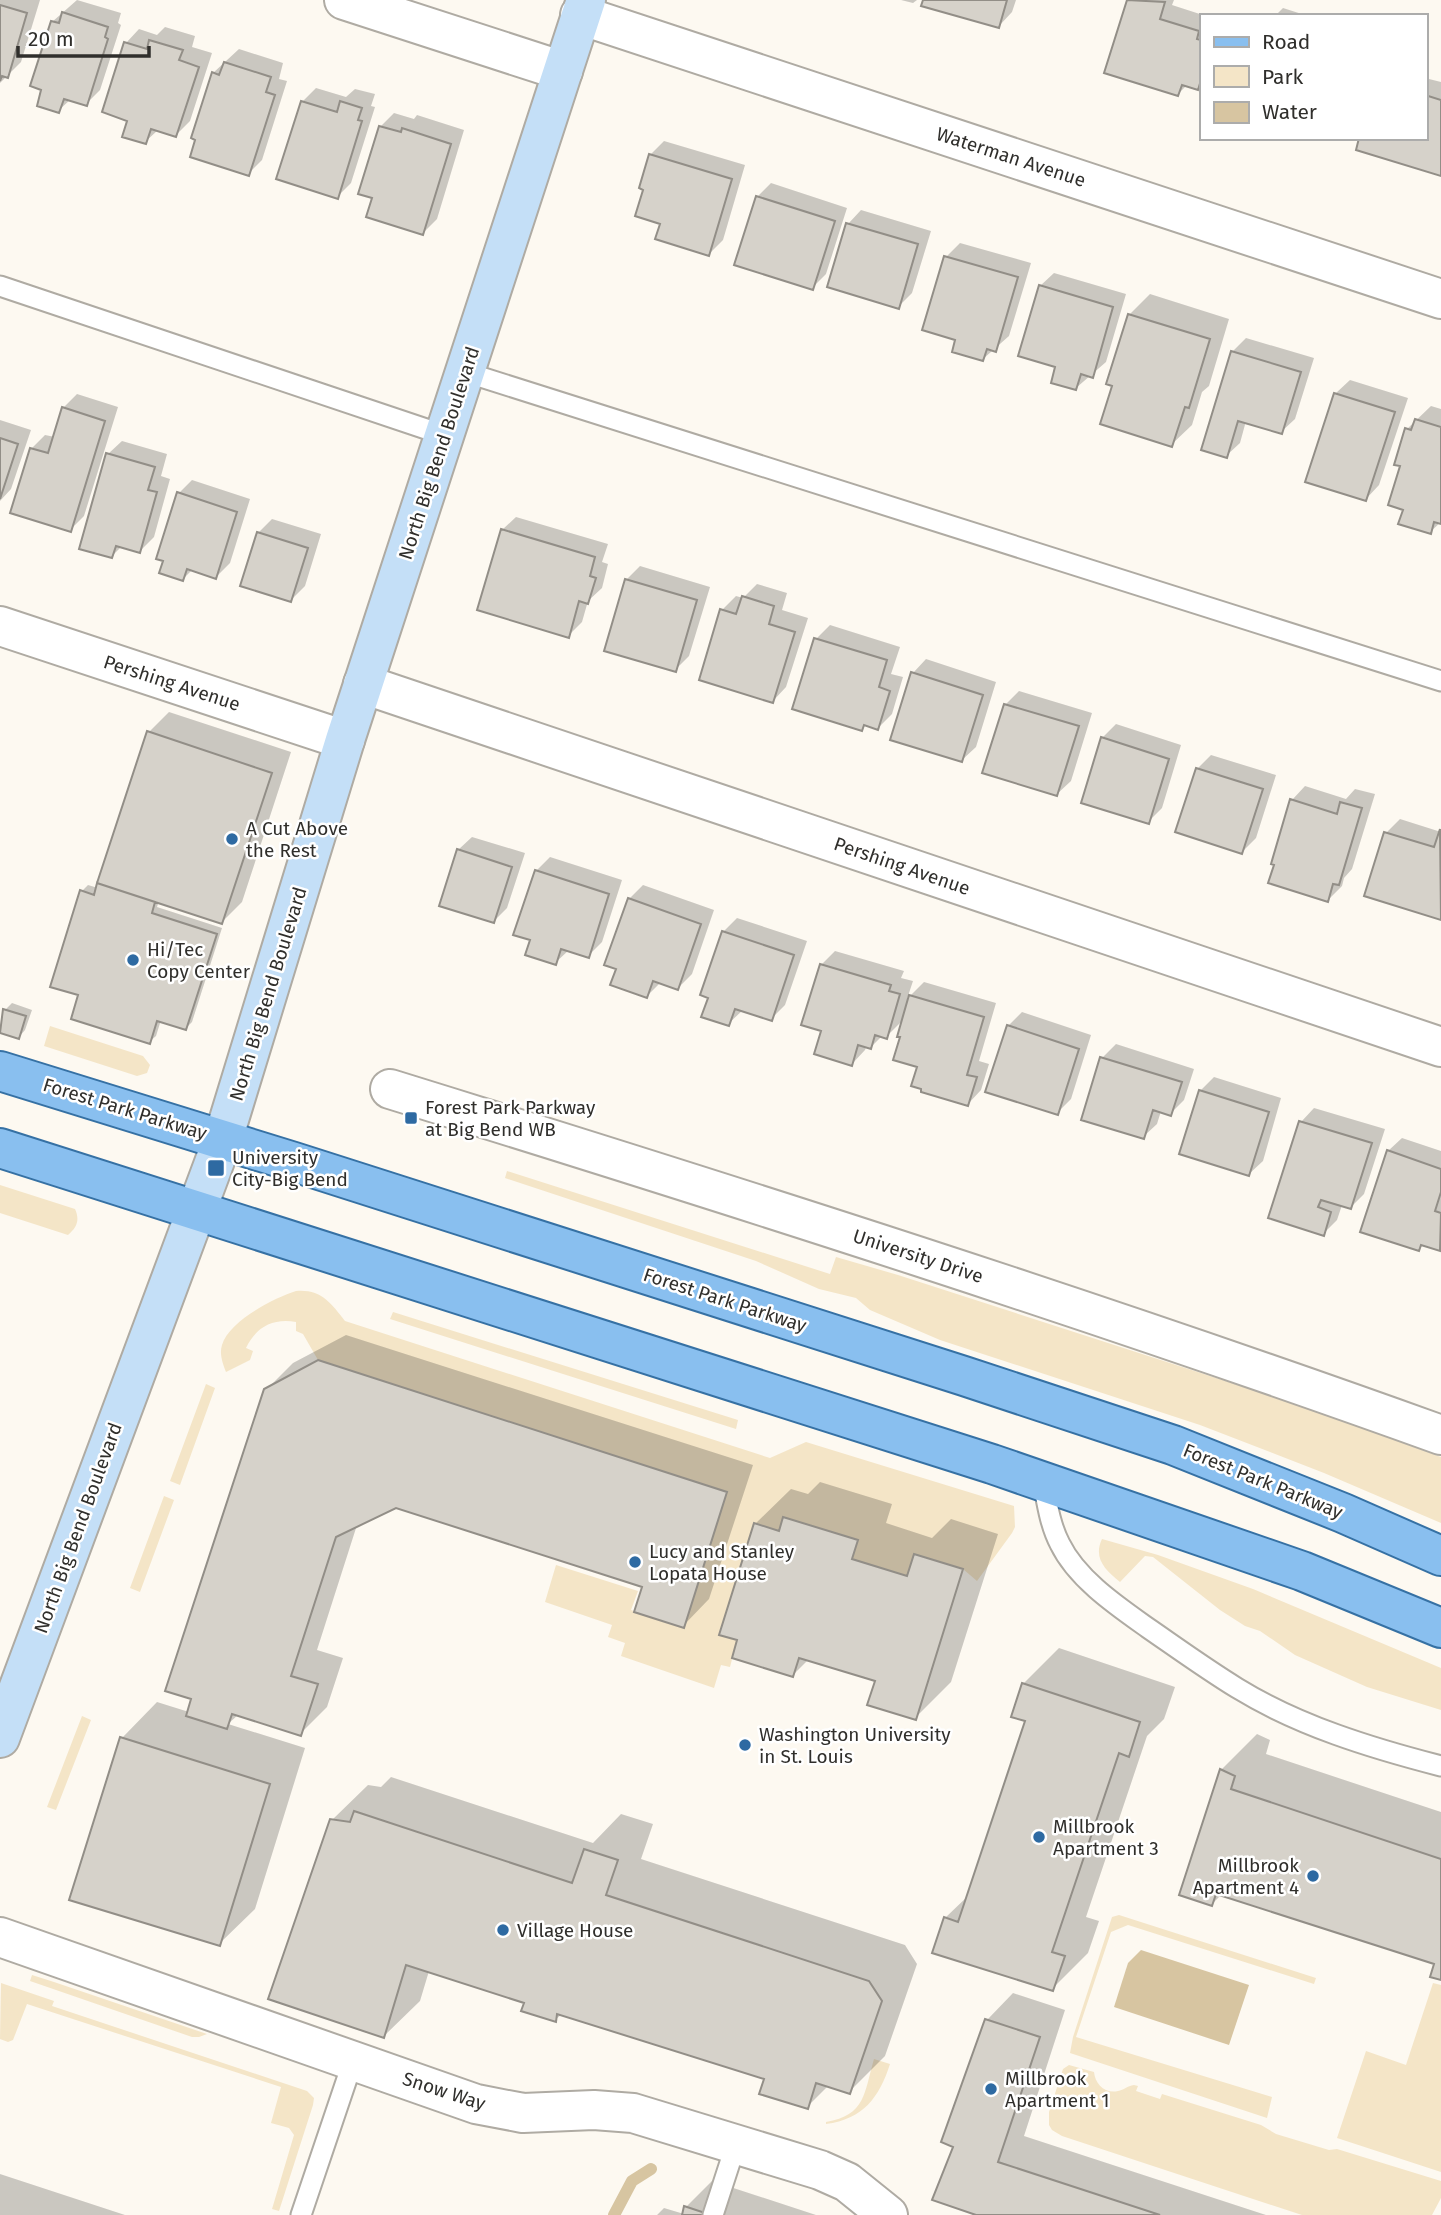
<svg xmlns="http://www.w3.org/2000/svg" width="1441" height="2215" font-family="'Fira Sans',sans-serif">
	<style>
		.green { fill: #f4e5c7 }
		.water { fill: #d7c5a1 }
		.shadow { fill: #0003 }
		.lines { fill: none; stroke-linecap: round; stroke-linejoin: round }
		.stream { stroke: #d7c5a1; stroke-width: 12 }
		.building { fill: #d6d2ca; stroke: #928e87; stroke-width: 2 }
		.lane-casing { stroke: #afaba3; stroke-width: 23 }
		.street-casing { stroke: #afaba3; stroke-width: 42 }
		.secondary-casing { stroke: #afaba3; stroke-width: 42 }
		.primary-casing { stroke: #3671a4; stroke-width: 42 }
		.lane { stroke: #fff; stroke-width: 19 }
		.street { stroke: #fff; stroke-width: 38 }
		.secondary { stroke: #c4dff7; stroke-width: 38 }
		.primary { stroke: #89bfef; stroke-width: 38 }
		.poi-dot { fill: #2e6aa2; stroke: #fff; stroke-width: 2.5 }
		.labels { text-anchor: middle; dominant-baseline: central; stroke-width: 5; stroke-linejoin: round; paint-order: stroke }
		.street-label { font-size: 19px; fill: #302f2c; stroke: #fff }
		.poi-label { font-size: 19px; fill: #302f2c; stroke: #fff; text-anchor: start }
	</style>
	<rect width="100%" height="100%" fill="#fdf9f1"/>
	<path class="green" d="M50 1026 143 1056 150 1065 147 1073 137 1076 44 1046Z
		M507 1171 830 1274 836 1257 898 1275 1300 1405 1441 1457V1523L1324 1473 1200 1425 940 1340 870 1310 856 1298 819 1289 756 1261 505 1178Z
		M0 1185 75 1209C80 1220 77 1227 68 1235L0 1213Z
		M296 1291C321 1289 331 1303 345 1321L770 1458 806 1442 1014 1506 1015 1527 1012 1533 977 1581 963 1569 914 1554 907 1576 852 1559 857 1540 783 1517 779 1531 754 1524 720 1635 737 1640 730 1667 721 1665 714 1688 621 1656 625 1643 608 1637 612 1625 545 1602 556 1565 638 1591 631 1610 683 1628 727 1492 318 1360 303 1334 296 1331V1322C273 1318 256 1327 246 1348L253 1351 250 1360 226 1372C223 1364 219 1354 222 1345 229 1321 274 1298 296 1291Z
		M393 1312 738 1420 736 1429 390 1319Z
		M206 1384 215 1388 180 1485 170 1481Z
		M164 1496 174 1500 140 1592 130 1588Z
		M1102 1539 1158 1555 1253 1589 1441 1668V1710L1367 1687 1295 1655 1260 1631 1245 1626 1220 1610 1153 1557 1145 1556 1120 1582C1105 1570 1093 1558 1102 1539Z
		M82 1716 91 1720 56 1810 47 1807Z
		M1119 1915 1316 1978 1314 1984 1128 1925 1111 1932 1076 2037 1272 2097 1267 2118 1070 2053 1073 2037 1112 1917Z
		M32 1975 54 1982 207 2034 199 2037H192L30 1981Z
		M1 1983 54 2001 52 2006 307 2091 314 2098 313 2105 279 2211 272 2209 294 2135 289 2128 271 2123 281 2087 27 2004 13 2040 8 2042 0 2039Z
		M1433 1983 1441 1985V2172L1337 2138 1366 2051 1406 2065Z
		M874 2059 890 2064C879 2098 863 2119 826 2124V2122C866 2115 864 2093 874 2059Z
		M1069 2065 1094 2072C1095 2084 1105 2094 1118 2091 1124 2090 1127 2086 1134 2085L1138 2086 1136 2091 1160 2099 1162 2094 1261 2125 1276 2134 1329 2150 1337 2149 1441 2181V2198L1432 2215H1302L1062 2136 1052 2130 1049 2125V2112L1063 2069Z"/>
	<path class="water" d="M1141 1950 1249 1985 1229 2045 1114 2007 1128 1963Z"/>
	<path class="shadow" d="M0 0H40L21 62 0 83Z
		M77 0 121 13 118 23 121 25 100 90 86 104 71 99 58 111 52 22Z
		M901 0H917L913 3Z
		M924 0H1016L1012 12 999 26Z
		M1129 0H1174L1172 5 1206 16H1201V85L1198 88 1187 85 1178 94 1107 72Z
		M1283 8 1308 16H1275Z
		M165 27 195 36 192 47 212 53 190 121 176 135 158 130 145 142 130 120 126 43 139 29 157 35Z
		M239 49 283 63 279 79 287 81 262 160 248 174 213 73Z
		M1425 78 1441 82V174L1425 138Z
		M316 88 346 97 355 89 375 94 371 106 375 107 351 183 337 197 302 102Z
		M394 113 414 119 417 115 464 130 437 219 423 233 374 197 380 127Z
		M664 141 745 165 723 240 709 254 662 222 645 189 650 155Z
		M771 183 847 208 826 274 812 288 757 197Z
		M861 210 931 231 912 293 898 307 848 224Z
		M960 243 1031 263 1009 336 983 359 958 338 946 257Z
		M1054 273 1126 294 1106 362 1076 388 1057 366 1040 286Z
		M1150 294 1229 319 1209 386 1202 392 1192 425 1171 445 1114 384 1129 315Z
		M1246 338 1314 358 1295 419 1281 432 1246 421 1240 443 1226 456 1232 352Z
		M1350 380 1408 398 1379 485 1366 499 1307 481 1336 393Z
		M77 394 118 407 84 516 70 530 32 448 45 435 55 437 63 408Z
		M1431 406 1441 409V522L1430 532 1405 508 1402 465 1407 429Z
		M0 420 31 430 11 489 0 501Z
		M122 441 167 454 161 476 170 479 154 537 140 551 122 546 112 556 108 454Z
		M192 480 250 499 230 563 216 577 193 569 183 579 179 493Z
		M516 517 608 544 602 562 608 564 602 588 588 601 582 622 568 636 502 530Z
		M272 519 321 534 305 586 291 600 258 533Z
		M640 566 710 587 689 656 675 670 626 580Z
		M757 584 787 593 782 610 808 618 786 687 773 701 722 610 736 596 743 598Z
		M830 625 900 647 891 674 903 677 892 714 878 728 866 724 861 729 816 639Z
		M926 659 996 682 976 747 962 760 913 673Z
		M1019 691 1092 713 1071 781 1057 794 1005 705Z
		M169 712 291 752 242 902 222 922 159 901 157 907 222 928 192 1022 186 1028 161 1020 156 1036 149 1042 80 994 82 891 88 885 98 888 149 732Z
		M1116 724 1181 745 1162 808 1148 822 1102 738Z
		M1211 755 1276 775 1256 838 1242 852 1197 769Z
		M1305 786 1346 799 1355 789 1375 794 1352 869 1344 878 1342 886 1328 900 1292 800Z
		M1400 819 1441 832V918L1366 895 1386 833Z
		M472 837 525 853 507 908 494 921 458 850Z
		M550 857 622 880 602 942 588 956 569 950 555 963 533 939 536 871Z
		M643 885 714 910 692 974 678 988 661 982 647 996 629 899Z
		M737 918 807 941 785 1005 771 1019 743 1010 728 1024 710 996 723 932Z
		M835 951 904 971 901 978 913 981 907 999 924 982 996 1003 979 1061 989 1064 981 1090 968 1104 919 1066 902 1036 903 1020 886 1037 882 1036 871 1047 867 1045 865 1050 852 1064 823 1030 821 965Z
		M12 1003 32 1010 25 1030 19 1037 0 1031 5 1010Z
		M1022 1012 1091 1035 1071 1099 1057 1113 1008 1026Z
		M1116 1044 1194 1069 1184 1100 1170 1114 1161 1111 1157 1124 1143 1137 1102 1058Z
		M1214 1077 1281 1098 1263 1161 1249 1174 1200 1091Z
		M1314 1108 1385 1129 1364 1194 1351 1207 1342 1205 1337 1220 1323 1234 1301 1122Z
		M1402 1138 1441 1151V1247L1439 1249 1423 1244 1418 1249 1388 1151Z
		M346 1335 753 1465 709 1599 683 1626 644 1586 396 1506 357 1525 317 1650 343 1658 327 1707 300 1734 239 1714 228 1724 305 1748 255 1909 219 1944 122 1738 157 1702 189 1712 266 1390 293 1363Z
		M820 1482 892 1504 886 1523 932 1538 951 1519 998 1534 951 1682 915 1718 877 1680 809 1659 793 1675 755 1524 791 1489 808 1494Z
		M1059 1648 1175 1687 1164 1719 1147 1736 1086 1917 1099 1921 1088 1953 1052 1989 945 1918 970 1894 1027 1720 1023 1684Z
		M1257 1734 1270 1740 1266 1754 1441 1812V1978L1436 1963 1222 1894 1212 1904 1221 1770Z
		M391 1777 593 1843 621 1814 653 1824 641 1859 905 1945 917 1964 885 2056 849 2092 829 2085 807 2107 766 2078 562 2014 555 2020 526 2002 429 1971 420 2001 384 2036 332 1820 368 1785 381 1787Z
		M1013 1993 1065 2010 1024 2136 1266 2215H981L955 2146 987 2020Z
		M0 2174 125 2215H0Z
		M712 2181 816 2215H657L664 2208 684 2214 686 2207Z"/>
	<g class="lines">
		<path class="stream" d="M614 2215 632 2181 651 2169"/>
	</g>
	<path class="building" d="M923 0H1007L999 28 921 6Z
		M1127 0 1165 2 1160 19 1199 31 1197 39 1201 40V80L1198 90 1182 85 1178 96 1104 73Z
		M0 5 27 13 8 78 2 76 0 81Z
		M62 12 108 27 105 37 108 39 87 106 64 99 59 113 37 106 41 90 30 86 51 21 59 23Z
		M149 40 183 50 179 60 199 67 176 137 151 129 146 144 122 137 127 121 102 112 124 42 147 49Z
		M224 62 271 77 266 92 275 95 249 176 190 157 195 140 191 138 212 72 219 75Z
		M1425 95 1441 100V176L1356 150 1359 138H1425Z
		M301 101 337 112 340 101 362 108 358 120 362 121 338 199 276 179Z
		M379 126 401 132 402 128 451 144 423 235 366 217 372 198 358 194Z
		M649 154 732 179 709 256 655 239 660 224 635 216 643 190 639 188Z
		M756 196 835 221 813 290 734 265Z
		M846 223 918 244 899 309 827 287Z
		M944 256 1018 277 996 352 987 349 983 361 952 352 955 340 922 330Z
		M1039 285 1113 307 1093 378 1081 374 1076 390 1051 383 1055 367 1018 356Z
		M1128 314 1210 339 1189 408 1185 407 1172 447 1100 424 1112 386 1106 384Z
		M1231 351 1301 372 1282 434 1238 421 1227 458 1201 450Z
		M1334 393 1395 412 1366 501 1305 482Z
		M62 407 105 421 71 532 10 513 30 448 48 453Z
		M1415 419 1441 427V524L1434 522 1431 534 1398 524 1403 510 1388 505 1400 466 1394 465 1405 428 1411 430Z
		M0 438 18 444 0 499Z
		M106 453 155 467 148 490 157 492 140 553 116 546 112 558 79 549Z
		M177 492 237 512 216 579 187 569 183 581 159 573 163 561 156 559Z
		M501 529 595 557 590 576 596 578 588 604 579 601 569 638 477 610Z
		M257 532 308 548 291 602 240 586Z
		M625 579 697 600 676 672 604 651Z
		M742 596 774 606 769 624 795 632 773 703 699 680 720 609 736 614Z
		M814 638 887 660 879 687 890 691 878 730 864 725 862 731 792 709Z
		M911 672 983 695 962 762 890 740Z
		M1004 704 1079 726 1057 796 982 773Z
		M147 731 272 773 222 924 97 883Z
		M1101 737 1169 759 1149 824 1081 803Z
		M1196 768 1263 789 1242 854 1175 832Z
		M1290 799 1337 814 1340 802 1362 808 1339 885 1333 884 1328 902 1268 883 1274 865 1271 864Z
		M1440 829 1441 920 1364 896 1384 832 1434 847Z
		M457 849 512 867 494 923 439 906Z
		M535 870 609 894 589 958 561 949 556 965 525 955 530 940 513 935Z
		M97 883 155 902 152 913 217 934 186 1030 157 1021 150 1044 71 1019 78 995 50 987 80 890 94 895Z
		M628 898 701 924 678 990 653 981 647 998 610 985 616 969 604 965Z
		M722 931 794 955 772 1021 735 1009 729 1026 701 1017 708 998 700 995Z
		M820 964 891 985 889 991 900 994 887 1039 875 1035 871 1049 858 1045 852 1066 814 1054 821 1031 801 1025Z
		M909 995 984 1017 967 1075 977 1077 968 1106 921 1092V1089L911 1086 917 1067 893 1060 900 1037H897Z
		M3 1009 26 1016 19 1039 0 1033Z
		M1007 1025 1079 1049 1058 1115 985 1092Z
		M1100 1057 1182 1082 1171 1116 1153 1110 1144 1139 1081 1120Z
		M1199 1090 1269 1112 1249 1176 1179 1154Z
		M1299 1121 1372 1143 1351 1209 1321 1200 1318 1207 1331 1212 1324 1236 1268 1218Z
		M1387 1150 1441 1169V1192L1435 1211 1441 1213 1440 1251 1421 1245 1419 1251 1360 1232Z
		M318 1360 727 1492 684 1628 634 1612 642 1587 396 1508 336 1537 291 1676 318 1684 301 1736 232 1714 227 1729 186 1716 191 1699 165 1691 264 1389Z
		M783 1517 858 1540 852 1559 907 1576 914 1554 963 1569 916 1720 867 1705 875 1681 799 1658 793 1677 732 1658 737 1640 719 1635 754 1523 779 1531Z
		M1022 1683 1140 1722 1129 1757 1119 1753 1052 1952 1065 1956 1053 1991 932 1953 944 1917 958 1922 1025 1721 1011 1717Z
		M120 1737 270 1784 220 1946 69 1900Z
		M1220 1769 1235 1776 1231 1789 1441 1859V1980L1430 1977 1434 1964 1216 1894 1212 1906 1179 1895Z
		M354 1811 572 1883 584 1849 618 1860 606 1895 869 1981 882 2001 850 2094 816 2083 808 2109 759 2094 764 2079 557 2014 556 2022 521 2011 524 2003 406 1965 384 2038 268 1999 330 1819 350 1822Z
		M985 2019 1040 2037 998 2162 1160 2215H976L932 2200 953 2147 941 2142Z
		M684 2206 711 2215H682Z"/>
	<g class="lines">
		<defs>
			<path id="lane" d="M0 286 444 435
				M465 372 1441 681
				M1043 1482C1047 1503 1050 1525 1060 1544 1077 1579 1117 1606 1148 1628 1177 1648 1206 1669 1237 1688 1299 1726 1371 1748 1441 1766
				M301 2215 353 2061
				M713 2215 736 2144"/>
			<path id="street" d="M344 0 563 71
				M580 15 1441 299
				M0 626 345 740
				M363 684 1441 1047
				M390 1089C742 1198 1094 1310 1441 1435
				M0 1937 476 2104 523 2113 594 2110 633 2113 820 2170 847 2182 888 2215"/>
			<path id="secondary" d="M0 1738 223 1139 345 740 586 0"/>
			<path id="primary" d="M0 1071 294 1162 964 1376 1173 1445 1343 1513 1441 1556
				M0 1148 992 1464 1302 1571 1441 1628"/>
		</defs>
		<use href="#lane" class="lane-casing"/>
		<use href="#street" class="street-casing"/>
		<use href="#secondary" class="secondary-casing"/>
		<use href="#primary" class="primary-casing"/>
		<use href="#lane" class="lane"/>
		<use href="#street" class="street"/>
		<use href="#secondary" class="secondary"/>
		<use href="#primary" class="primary"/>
	</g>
	<g class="poi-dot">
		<circle cx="232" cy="839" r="7"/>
		<circle cx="133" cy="960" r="7"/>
		<rect x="404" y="1111" width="14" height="14" rx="3.5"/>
		<rect x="207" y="1159" width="18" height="18" rx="3.5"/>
		<circle cx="635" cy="1562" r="7"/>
		<circle cx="745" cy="1745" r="7"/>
		<circle cx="1039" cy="1837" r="7"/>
		<circle cx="1313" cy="1876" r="7"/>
		<circle cx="503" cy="1930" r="7"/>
		<circle cx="991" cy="2089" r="7"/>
	</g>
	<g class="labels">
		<g class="street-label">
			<text transform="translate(1011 157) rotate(18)">Waterman Avenue</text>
			<text transform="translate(439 453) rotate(-72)">North Big Bend Boulevard</text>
			<text transform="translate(172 683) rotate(18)">Pershing Avenue</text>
			<text transform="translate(902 866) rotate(19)">Pershing Avenue</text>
			<text transform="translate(268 994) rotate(-73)">North Big Bend Boulevard</text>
			<text transform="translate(125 1109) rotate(17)">Forest Park Parkway</text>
			<text transform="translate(918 1256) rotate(18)">University Drive</text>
			<text transform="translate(725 1300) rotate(18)">Forest Park Parkway</text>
			<text transform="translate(1263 1481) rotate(22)">Forest Park Parkway</text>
			<text transform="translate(78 1528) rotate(-70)">North Big Bend Boulevard</text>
			<text transform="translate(444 2091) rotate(18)">Snow Way</text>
		</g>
		<g class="poi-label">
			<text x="246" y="828">A Cut Above<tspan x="246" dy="22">the Rest</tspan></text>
			<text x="147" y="949">Hi/Tec<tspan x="147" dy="22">Copy Center</tspan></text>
			<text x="425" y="1107">Forest Park Parkway<tspan x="425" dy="22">at Big Bend WB</tspan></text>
			<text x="232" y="1157">University<tspan x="232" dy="22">City-Big Bend</tspan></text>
			<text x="649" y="1551">Lucy and Stanley<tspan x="649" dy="22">Lopata House</tspan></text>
			<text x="759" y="1734">Washington University<tspan x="759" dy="22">in St. Louis</tspan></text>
			<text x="1053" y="1826">Millbrook<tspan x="1053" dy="22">Apartment 3</tspan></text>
			<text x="1299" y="1865" text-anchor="end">Millbrook<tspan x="1299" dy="22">Apartment 4</tspan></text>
			<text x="517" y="1930">Village House</text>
			<text x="1005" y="2078">Millbrook<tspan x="1005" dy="22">Apartment 1</tspan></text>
		</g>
	</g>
	<rect x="1200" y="14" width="228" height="126" fill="#ffffff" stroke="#acacab" stroke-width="2"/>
	<rect x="1214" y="37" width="35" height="10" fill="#89bfef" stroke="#acacab" stroke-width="2"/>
	<text x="1262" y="49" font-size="21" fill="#302f2c">Road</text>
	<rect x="1214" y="66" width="35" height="21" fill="#f4e5c7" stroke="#acacab" stroke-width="2"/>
	<text x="1262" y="84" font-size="21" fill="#302f2c">Park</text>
	<rect x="1214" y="102" width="35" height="21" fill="#d7c5a1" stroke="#acacab" stroke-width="2"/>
	<text x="1262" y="119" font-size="21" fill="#302f2c">Water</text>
	<path d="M18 46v10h131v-10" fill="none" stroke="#302f2c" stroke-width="3.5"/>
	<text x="28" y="46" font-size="21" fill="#302f2c" stroke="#ffffff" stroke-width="5" paint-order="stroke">20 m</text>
</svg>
